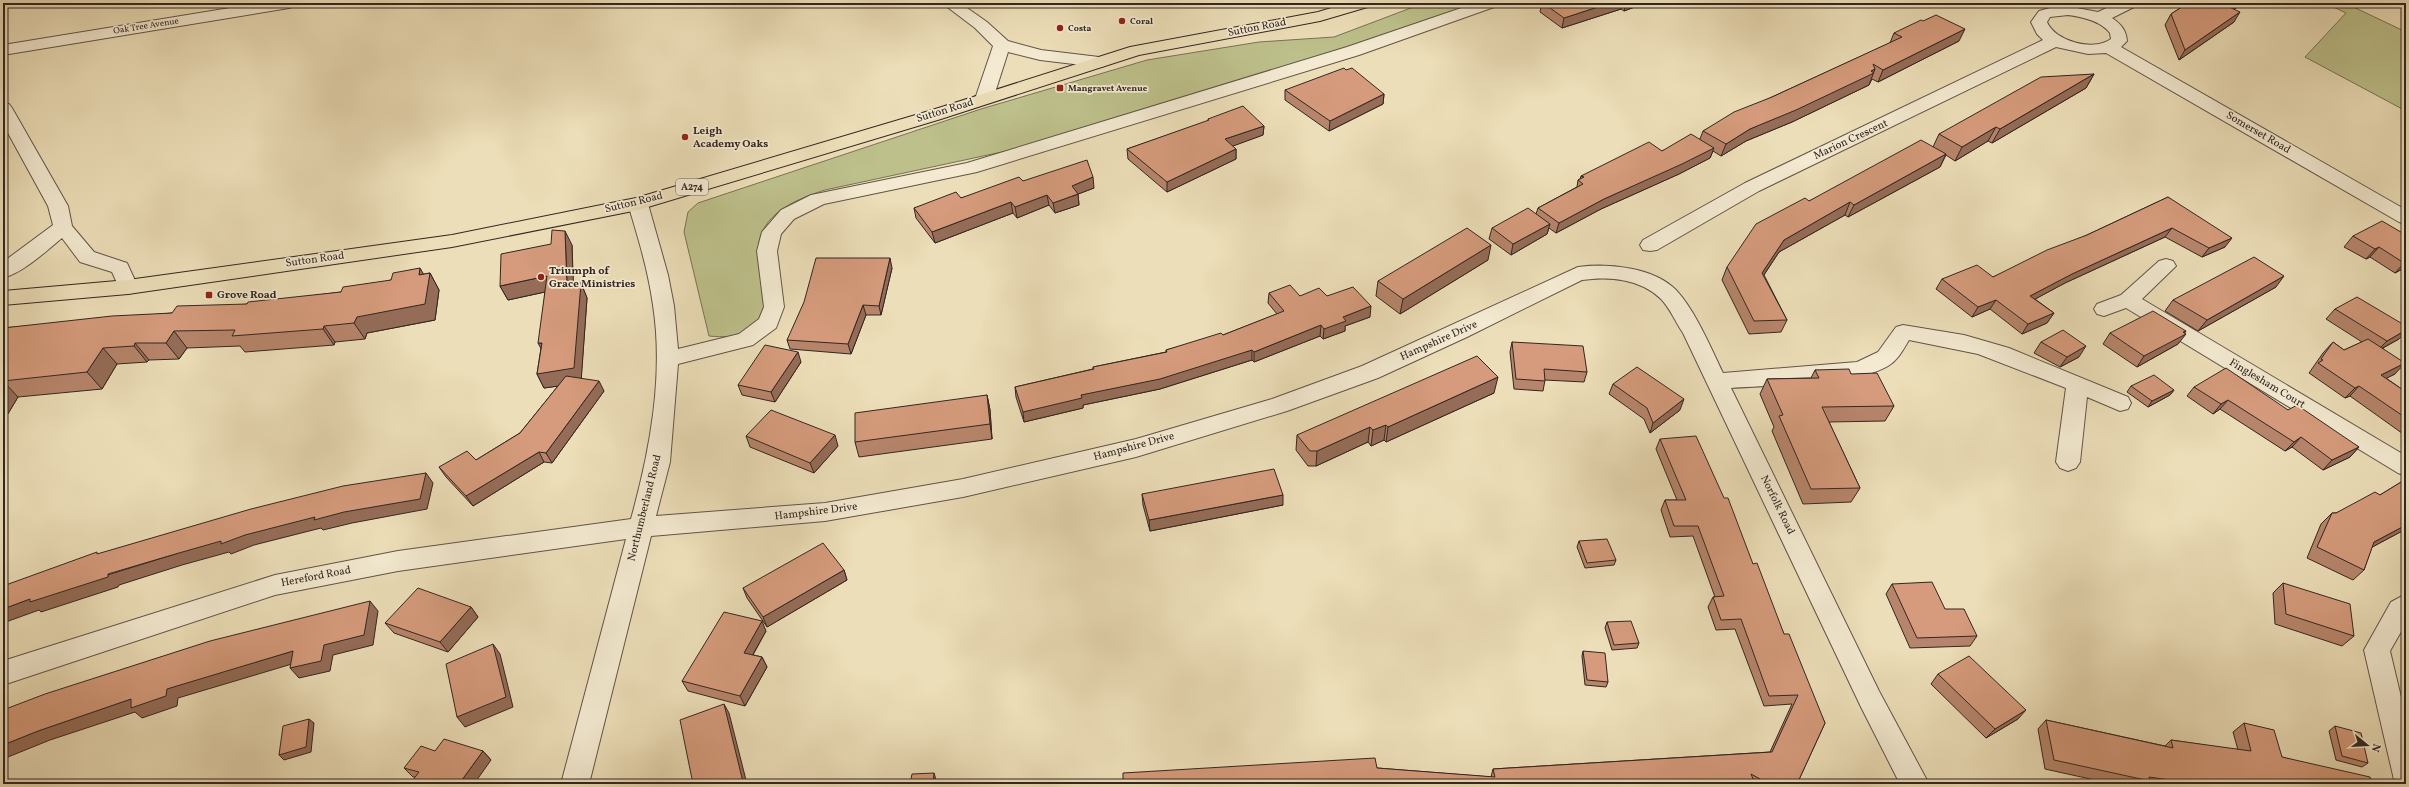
<svg xmlns="http://www.w3.org/2000/svg" width="2409" height="787" font-family="Vollkorn,serif">
	<style>
		.green { fill: #bdc08b; stroke: #787356 }
		.lines { fill: none; stroke-linecap: round; stroke-linejoin: round }
		.minor-casing { stroke: #615448; stroke-width: 2 }
		.major-casing { stroke: #332622; stroke-width: 2 }
		.minor { fill: #f3ead1; fill-rule: evenodd }
		.major { fill: #ecdeb8; fill-rule: evenodd }
		.wall { fill: #b7856b; stroke: #332622 }
		.shaded-wall { fill: #956c57; stroke: #332622 }
		.building { fill: #d59b7c; stroke: #332622 }
		.poi-dot { fill: #8f2418; stroke: #f3ead1; stroke-width: 1.5 }
		.labels { text-anchor: middle; dominant-baseline: central; stroke-width: 3.5; stroke-linejoin: round; paint-order: stroke }
		.far-poi-label { font-size: 9px; font-weight: bold; fill: #332622; stroke: #f3ead1; text-anchor: start }
		.far-street-label { font-size: 9px; fill: #332622; stroke: #f3ead1 }
		.shield { fill: #f3ead1; stroke: #6d6156; stroke-width: 1 }
		.shield-label { font-size: 10px; font-weight: bold; fill: #332622 }
		.street-label { font-size: 11px; fill: #332622; stroke: #f3ead1 }
		.poi-label { font-size: 11px; font-weight: bold; fill: #332622; stroke: #f3ead1; text-anchor: start }
	</style>
	<rect width="100%" height="100%" fill="#ecdeb8"/>
	<filter id="stains"><feTurbulence type="fractalNoise" baseFrequency=".005" numOctaves="4"/><feColorMatrix values="0 0 0 0 .2 0 0 0 0 .09 0 0 0 0 .02 0 0 0 .5 -.17"/></filter>
	<radialGradient id="worn" r=".72"><stop offset=".6" stop-color="#630" stop-opacity="0"/><stop offset="1" stop-color="#630" stop-opacity=".3"/></radialGradient>
	<path class="green" d="M1424 3H1477L1344 50 1011 150 825 190C800 198 765 211 759 242 757 250 768 297 770 308 753 333 738 339 709 336L684 232 688 212 698 203 981 109 1147 60 1259 42 1334 37Z
		M2325 3H2345L2406 32V111L2305 57 2346 13Z"/>
	<g class="lines">
		<defs>
			<path id="minor" d="M260 3H297L295 6 289 8 3 55V45Z
				M942 3H960L987 22 1008 41 1041 50 1099 57 1105 58 1107 62 1105 66 1099 67 1040 60 1008 52 993 99 990 103H978L975 99 993 46 975 28Z
				M1476 3H1499L1497 6 1359 55 977 172 824 204 794 219 781 234 777 251 784 307 776 328 753 345 678 364 670 462 656 516 825 503 963 479 1136 439 1272 399 1362 366 1578 267C1608 263 1654 267 1676 290 1695 310 1711 348 1723 373L1857 362 1878 352 1896 327 1903 325 1964 335 2009 348 2128 397 2131 403 2128 409 2120 411 2087 397 2080 462 2076 468 2068 471 2060 468 2056 462 2066 388 1978 354 1909 340C1903 350 1898 360 1888 366 1857 385 1770 385 1731 388L1879 691 1929 784H1900L1861 707 1683 333C1676 323 1670 308 1661 299 1641 279 1609 276 1582 280L1467 337 1378 378 1287 411 1136 457 963 497 825 521 651 536 589 784H561L626 539 398 571 275 595 3 685V661L275 575 398 551 631 519C650 450 664 376 653 305 648 270 638 237 628 204L631 200 638 198 645 200 648 204 668 275 674 306 678 349 739 334 759 319 764 307 757 251 762 232 781 210 811 195 967 163 1347 47Z
				M2117 3H2138L2136 6 2112 18C2121 24 2126 30 2127 41L2121 47 2406 210V224L2399 222 2106 53 2088 54 2056 47 1759 191 1657 250 1650 251 1643 250 1640 245 1643 240 1745 183 2043 40 2037 34 2031 22 2039 11 2061 5 2098 12ZM2068 15C2083 17 2101 21 2110 33L2111 39C2093 52 2055 41 2047 22L2050 17Z
				M3 103 9 104 12 108 68 206 72 226 94 252 127 263 138 287 135 292 128 294 121 292 112 272 80 262 62 238C45 252 24 272 3 278V262L53 225 48 206 3 124Z
				M2166 259 2173 261 2176 266 2142 299 2406 456V476L2398 473 2126 308 2104 316 2097 314 2094 309 2097 304 2121 295 2159 261Z
				M2406 594V623L2390 651 2406 718V784H2395L2364 650 2391 602Z"/>
			<path id="major" d="M1348 3H1373L1371 6 1320 21 1139 55 941 119 638 210 452 247 128 294 3 305V291L128 280 452 235 636 198 929 111 1130 47 1318 12Z"/>
		</defs>
		<use href="#minor" class="minor-casing"/>
		<use href="#major" class="major-casing"/>
		<use href="#minor" class="minor"/>
		<use href="#major" class="major"/>
	</g>
	<path class="wall" d="M1542 3H1645L1624 11 1621 9 1562 28 1540 12Z
		M2188 3H2245L2234 9V22L2179 60 2165 25 2171 14Z
		M1894 33 1959 41 1878 82 1872 79 1869 85 1792 122 1746 141 1721 156 1713 151 1710 158 1679 174 1601 209 1556 233 1549 228 1547 234 1511 255 1489 239 1492 228 1536 214 1538 208 1577 187 1578 180 1580 179 1581 176 1700 139 1703 131 1772 97 1890 43Z
		M2094 74 2086 88 1992 143 1988 141 1955 161 1946 155 1940 167 1848 217 1845 215 1779 252 1764 275 1787 320 1781 332 1749 334 1722 280 1727 267 1809 201 1933 147 1939 134Z
		M1285 90 1384 94 1383 104 1329 131 1285 100Z
		M1208 119 1264 126 1263 135 1232 146 1236 149V159L1167 192 1128 159 1127 149 1208 121Z
		M1023 181 1094 188 1078 194 1079 205 1055 213 1049 205 1017 218 1013 213 935 243 916 218 914 208 961 198Z
		M2168 197 2225 247 2202 257 2165 237 2065 283 2035 299 2054 313 2047 323 2022 334 1990 309 1972 317 1936 289 1942 279 1993 277 2087 235Z
		M2406 235V267L2395 273 2370 257 2366 259 2344 247 2353 236Z
		M572 245 573 284 581 283 587 298 581 379 604 391 552 463 544 462 473 506 446 477 439 467 476 460 520 433 558 386 544 388 537 374 541 348 545 292 508 300 500 286Z
		M1488 260 1400 314 1376 296 1378 281Z
		M892 268 881 315H866L851 354 790 349 787 340Z
		M430 273 439 290 435 320 367 333 365 339 335 342 334 345 245 352 240 346 187 348 179 359 149 360 147 362 117 364 102 389 18 397 3 422V328L172 313 247 304 341 292 391 280Z
		M2276 287 2198 331 2165 311 2173 300Z
		M1269 293 1300 296H1327L1370 317 1345 326V331L1323 339 1320 336 1254 362 1252 360 1160 389 1083 405V408L1024 422 1016 397 1015 387 1093 369V367L1166 352V350L1223 335 1277 314 1268 303Z
		M2335 309 2406 326V332L2399 339 2383 348 2395 374 2386 378 2406 392V436L2350 396 2345 398 2309 373 2323 353 2333 342 2344 350 2362 342 2326 319Z
		M2110 333H2185L2178 344 2137 367 2103 344Z
		M1512 342 1587 372 1584 382 1545 380 1543 391 1514 389 1510 352Z
		M2041 342 2079 357 2060 367 2034 353Z
		M801 362 775 402 742 395 738 385Z
		M1815 370 1851 374 1894 406 1885 421 1829 422 1860 488 1851 502 1803 504 1772 431 1774 427 1760 394 1767 379 1811 378Z
		M1613 384 1680 410 1650 433 1644 419 1609 394Z
		M2131 386 2174 390 2170 395 2148 407 2127 392Z
		M2194 387 2288 410 2359 447 2350 457 2323 470 2292 447 2285 451 2220 409 2213 414 2187 396Z
		M1494 393 1386 442 1384 440 1371 446 1368 442 1316 466H1308L1296 450 1297 435Z
		M987 395 990 410 992 439 859 457 855 442Z
		M746 436 838 446 814 473 750 447Z
		M1660 439 1753 564 1784 634 1825 723 1797 784H1123L1377 768 1491 777 1493 769 1770 752 1792 704 1764 706 1735 629 1716 630 1708 607 1713 597H1715L1693 536 1670 537 1661 510 1665 500H1677L1656 449Z
		M2406 479V529L2372 547 2364 570 2353 580 2307 558 2321 524 2332 513H2336L2380 495Z
		M1142 494 1283 505 1150 531 1143 505Z
		M1579 541 1616 560 1614 565 1585 568 1577 547Z
		M844 570 847 580 767 627 747 598 743 588Z
		M2283 583 2354 636 2342 646 2275 624 2273 593Z
		M1892 584 1945 609 1977 636 1970 646 1910 648 1886 594Z
		M471 607 478 617 448 652 394 633 385 623Z
		M1607 622 1639 643 1637 648 1612 650 1605 628Z
		M766 631 753 655 762 657 767 667 745 706 688 691 682 681Z
		M1583 651 1608 682 1606 687 1585 685 1582 656Z
		M1938 674 2018 719 1986 738 1931 684Z
		M2046 720 2165 746 2171 740 2238 750 2233 732 2244 723 2282 757 2373 784H2113L2045 769 2038 729Z
		M2335 726 2368 763 2362 767 2336 760 2329 731Z
		M435 751H483L491 760 415 777H413L404 768Z"/>
	<path class="shaded-wall" d="M1610 3H1622L1621 9 1562 28 1564 18Z
		M1626 3H1645L1624 11Z
		M2233 3H2245L2221 16 2227 6Z
		M2240 12 2234 22 2179 60 2185 50Z
		M1965 29 1959 41 1878 82 1883 70Z
		M1875 69 1869 85 1792 122 1746 141 1721 156 1726 144 1750 129Z
		M2094 74 2086 88 1992 143 2000 129Z
		M1384 94 1383 104 1329 131 1330 121Z
		M1264 126 1263 135 1225 149V139Z
		M1996 127 1988 141 1955 161 1962 147Z
		M1714 148 1710 158 1679 174 1601 209 1556 233 1559 223 1604 199Z
		M1236 149V159L1167 192V182Z
		M1946 154 1940 167 1848 217 1854 205Z
		M1093 177 1094 188 1073 196 1072 186Z
		M1078 194 1079 205 1055 213 1053 203Z
		M1047 195 1049 205 1017 218 1015 207Z
		M1011 202 1013 213 935 243 932 232Z
		M1850 202 1845 215 1779 252 1757 285 1762 273 1784 240Z
		M1550 224 1547 234 1511 255 1513 244Z
		M2172 228 2165 237 2065 283 2024 305 2030 296 2072 274Z
		M565 231 572 245 574 300 567 285Z
		M2232 238 2225 247 2202 257 2209 248Z
		M1491 245 1488 260 1400 314 1403 299Z
		M2379 247 2370 257 2366 259 2375 249Z
		M890 258 892 268 881 315 879 306Z
		M2406 262V267L2395 273 2404 263Z
		M420 268 428 282 430 273 439 290 435 320 367 333 365 339 354 323 357 317 419 275Z
		M547 276 554 290 508 300 500 286Z
		M2284 276 2276 287 2198 331 2207 320Z
		M581 283 587 298 581 383 544 388 537 374Z
		M1996 300 1990 309 1972 317 1978 307Z
		M863 305 866 315 851 354 848 344Z
		M1371 306 1370 317 1345 326V331L1323 339 1324 329 1343 317Z
		M2054 313 2047 323 2022 334 2028 324Z
		M1321 325 1320 336 1254 362V352Z
		M324 326 335 342 334 345 323 329Z
		M2406 330V332L2399 339 2377 351 2387 341Z
		M174 331 187 348 179 359 166 343Z
		M2186 331 2183 336 2186 334 2178 344 2137 367 2144 356Z
		M135 343 149 360 147 362 134 346Z
		M538 343H542L546 358Z
		M2086 346 2079 357 2060 367 2067 357Z
		M103 348 117 364 102 389 87 372Z
		M1252 350V360L1160 389 1083 405V408L1024 422 1023 412 1081 395Z
		M798 352 801 362 775 402 771 392Z
		M2405 363 2395 374 2371 386 2381 375Z
		M1498 377 1494 393 1386 442 1388 427Z
		M3 381 18 397 3 422Z
		M599 381 604 391 552 463 546 453Z
		M2359 386 2350 396 2345 398 2355 388Z
		M2174 390 2170 395 2148 407 2152 401Z
		M987 395 990 410 992 439 990 424Z
		M1684 399 1680 410 1650 433 1653 423Z
		M2228 400 2220 409 2213 414 2221 404Z
		M1386 425 1384 440 1371 446 1373 430Z
		M1370 427 1368 442 1316 466 1317 451Z
		M835 435 838 446 814 473 810 463Z
		M2301 437 2292 447 2285 451 2294 442Z
		M2359 447 2350 457 2323 470 2332 460Z
		M539 452 544 462 473 506 466 496Z
		M426 473 433 483 427 509 352 523 323 530 321 528 254 545 231 554 229 552 182 565 119 585 118 587 41 612 39 610 3 623V609L30 599 172 555Z
		M1283 495V505L1150 531 1149 520Z
		M2406 525V529L2363 552 2374 542Z
		M844 570 847 580 767 627 763 617Z
		M370 601 378 611 373 645 333 655 330 671 299 678 290 668 324 645Z
		M471 607 478 617 448 652 440 642Z
		M762 621 766 631 748 663 744 653Z
		M493 644 500 654 513 707 465 727 457 717Z
		M293 651 302 661 178 698 177 706 142 718 135 712 50 740 3 759V745L38 731 131 699Z
		M762 657 767 667 745 706 740 696Z
		M724 704 729 713 747 784H739Z
		M2026 710 2018 719 1986 738 1995 729Z
		M309 719 314 723 311 752 284 760 279 755Z
		M483 751 491 760 474 784H459Z
		M934 773 937 783V784H933Z"/>
	<path class="building" d="M1543 3H1610L1564 18Z
		M2188 3H2233L2227 6 2240 12 2185 50 2171 14Z
		M1936 15 1965 29 1883 70 1873 64 1875 69 1871 71 1874 73 1796 110 1750 129 1726 144 1703 131 1734 112 1772 97 1902 37 1894 33 1921 20 1923 21Z
		M1344 68 1346 70 1352 68 1384 94 1330 121 1285 90Z
		M2094 74 2000 129 1996 127 1962 147 1939 134 2041 77Z
		M1243 106 1264 126 1225 139 1236 149 1167 182 1127 149 1209 120 1208 119Z
		M1691 134 1714 148 1682 164 1604 199 1559 223 1538 208 1583 184 1578 180 1584 177 1581 176 1649 142 1662 151Z
		M1921 140 1946 154 1854 205 1850 202 1784 240 1762 273 1787 320 1754 321 1727 267 1756 224 1805 198 1809 201Z
		M1087 160 1093 177 1072 186 1078 194 1053 203 1047 195 1015 207 1011 202 932 232 914 208 956 192 961 198 1019 177 1023 181Z
		M2168 197 2232 238 2209 248 2172 228 2072 274 2030 296 2054 313 2028 324 1996 300 1978 307 1942 279 1977 265 1993 277 2047 250 2087 235Z
		M1528 208 1550 224 1513 244 1492 228Z
		M2382 221 2406 235V262L2404 263 2379 247 2375 249 2353 236Z
		M1467 228 1491 245 1403 299 1378 281Z
		M552 230 565 231 567 285 581 283 574 368 537 374 542 343H538L547 276 500 286 501 254 551 244Z
		M2254 257 2284 276 2207 320 2173 300Z
		M816 258H890L879 306 863 305 848 344 787 340 804 302Z
		M420 268 419 275 430 273 425 304 357 317 354 323 324 326 323 329 232 336 235 330 174 331 166 343H135L134 346 103 348 87 372 3 381V328L112 316 172 313 177 306 247 304 248 302 341 292 343 287 391 280 393 273Z
		M1290 285 1300 296 1319 288 1327 296 1353 287 1371 306 1343 317 1346 321 1324 329 1321 325 1254 352 1252 350 1160 379 1081 395 1082 398 1023 412 1015 387 1094 369 1093 367 1167 352 1166 350 1221 333 1223 335 1284 311 1269 293Z
		M2357 297 2406 326V330L2387 341 2335 309Z
		M2153 311 2186 331 2183 332 2186 334 2144 356 2110 333Z
		M2063 330 2086 346 2067 357 2041 342Z
		M2368 339 2405 363 2381 375 2406 392V418L2359 386 2355 388 2318 363 2323 360 2321 359 2333 342 2344 350Z
		M1512 342 1583 346 1587 372 1544 369 1545 381 1516 379Z
		M765 345 798 352 771 392 738 385Z
		M1477 356 1498 377 1388 427 1386 425 1373 430 1370 427 1317 451H1310L1297 435Z
		M1637 367 1684 399 1653 423 1647 408 1613 384Z
		M2226 368 2288 410 2297 405 2359 447 2332 460 2301 437 2294 442 2228 400 2221 404 2194 387Z
		M1849 369 1851 374 1877 373 1894 406 1822 407 1860 488 1811 489 1779 416 1783 415 1767 379 1819 378 1815 370Z
		M2154 375 2174 390 2152 401 2131 386Z
		M566 376 599 381 546 453 539 452 466 496 439 467 467 451 476 460 520 433Z
		M987 395 990 424 855 442V413Z
		M771 410 835 435 810 463 746 436Z
		M1696 436 1724 498H1728L1753 564 1757 563 1784 634H1789L1825 723 1797 784H1790L1789 783 1788 784H1769L1751 774 1755 784H1123V773L1375 758 1377 768 1495 777 1493 769 1772 752 1798 695 1769 696 1741 619 1721 620 1713 597 1724 596 1698 526H1674L1665 500H1686L1660 439Z
		M1274 469 1283 495 1149 520 1142 494Z
		M426 473 420 499 344 512 314 520 315 517 245 535 221 544V541L172 555 108 574V577L30 602V599L3 609V586L97 552V554L251 509 343 486Z
		M2406 479V525L2374 542 2364 570 2317 547 2332 513H2336L2375 492 2380 495Z
		M1607 539 1616 560 1587 563 1579 541Z
		M823 543 844 570 763 617 743 588Z
		M1932 582 1945 609H1964L1977 636 1917 638 1892 584Z
		M2283 583 2350 604 2354 636 2286 614Z
		M418 588 471 607 440 642 385 623Z
		M370 601 364 635 324 645 321 661 290 668 293 651 167 689 166 696 131 708V699L38 731 3 745V710L45 694 210 641Z
		M724 612 762 621 744 653 762 657 740 696 682 681Z
		M1631 621 1639 643 1614 645 1607 622Z
		M493 644 506 697 457 717 446 664Z
		M1583 651 1605 653 1608 682 1587 680Z
		M1969 656 2026 710 1995 729 1938 674Z
		M724 704 743 782 739 784H693L680 720Z
		M309 719 306 747 279 755 283 726Z
		M2046 720 2173 748 2171 740 2251 751 2244 723 2274 730 2282 757 2370 777 2373 784H2197L2149 777 2150 781 2054 760Z
		M2335 726 2361 733 2368 763 2342 756Z
		M444 739 483 751 459 784H410L419 772 404 768 421 746 435 751Z
		M934 773 933 784H910L912 774Z"/>
	<g class="poi-dot">
		<circle cx="1122" cy="21" r="4"/>
		<circle cx="1060" cy="28" r="4"/>
		<rect x="1056" y="84" width="8" height="8" rx="2"/>
		<circle cx="685" cy="137" r="4"/>
		<circle cx="541" cy="277" r="4"/>
		<rect x="205" y="291" width="8" height="8" rx="2"/>
	</g>
	<g class="labels">
		<g class="far-poi-label">
			<text x="1130" y="21">Coral</text>
			<text x="1068" y="28">Costa</text>
			<text x="1068" y="88">Mangravet Avenue</text>
		</g>
		<g class="far-street-label">
			<text transform="translate(146 26) rotate(-9)">Oak Tree Avenue</text>
		</g>
		<rect class="shield" x="676" y="179" width="32" height="16" rx="3"/>
		<g class="shield-label">
			<text x="692" y="187">A274</text>
		</g>
		<g class="street-label">
			<text transform="translate(1257 28) rotate(-11)">Sutton Road</text>
			<text transform="translate(945 111) rotate(-17)">Sutton Road</text>
			<text transform="translate(2258 133) rotate(30)">Somerset Road</text>
			<text transform="translate(1851 140) rotate(-25)">Marion Crescent</text>
			<text transform="translate(634 203) rotate(-14)">Sutton Road</text>
			<text transform="translate(315 260) rotate(-8)">Sutton Road</text>
			<text transform="translate(1439 341) rotate(-24)">Hampshire Drive</text>
			<text transform="translate(2267 384) rotate(31)">Finglesham Court</text>
			<text transform="translate(1134 447) rotate(-15)">Hampshire Drive</text>
			<text transform="translate(1777 505) rotate(64)">Norfolk Road</text>
			<text transform="translate(645 508) rotate(-76)">Northumberland Road</text>
			<text transform="translate(816 512) rotate(-7)">Hampshire Drive</text>
			<text transform="translate(316 577) rotate(-11)">Hereford Road</text>
		</g>
		<g class="poi-label">
			<text x="693" y="131">Leigh<tspan x="693" dy="13">Academy Oaks</tspan></text>
			<text x="549" y="271">Triumph of<tspan x="549" dy="13">Grace Ministries</tspan></text>
			<text x="217" y="295">Grove Road</text>
		</g>
	</g>
	<rect width="2409" height="787" fill="none" stroke="#ecdeb8" stroke-width="16"/>
	<rect x="4" y="4" width="2401" height="779" fill="none" stroke="#332622" stroke-width="2"/>
	<rect x="8" y="8" width="2393" height="771" fill="none" stroke="#332622"/>
	<g transform="translate(2367 745) rotate(108)" stroke="#f3ead1" stroke-width="3" paint-order="stroke">
	<path d="M0-3L7 15L0 10L-7 15Z" fill="#332622"/>
	<text y="-6" font-size="11" font-weight="bold" text-anchor="middle" fill="#332622">N</text>
	</g>
	<rect width="100%" height="100%" filter="url(#stains)"/>
	<rect width="100%" height="100%" fill="url(#worn)"/>
</svg>
